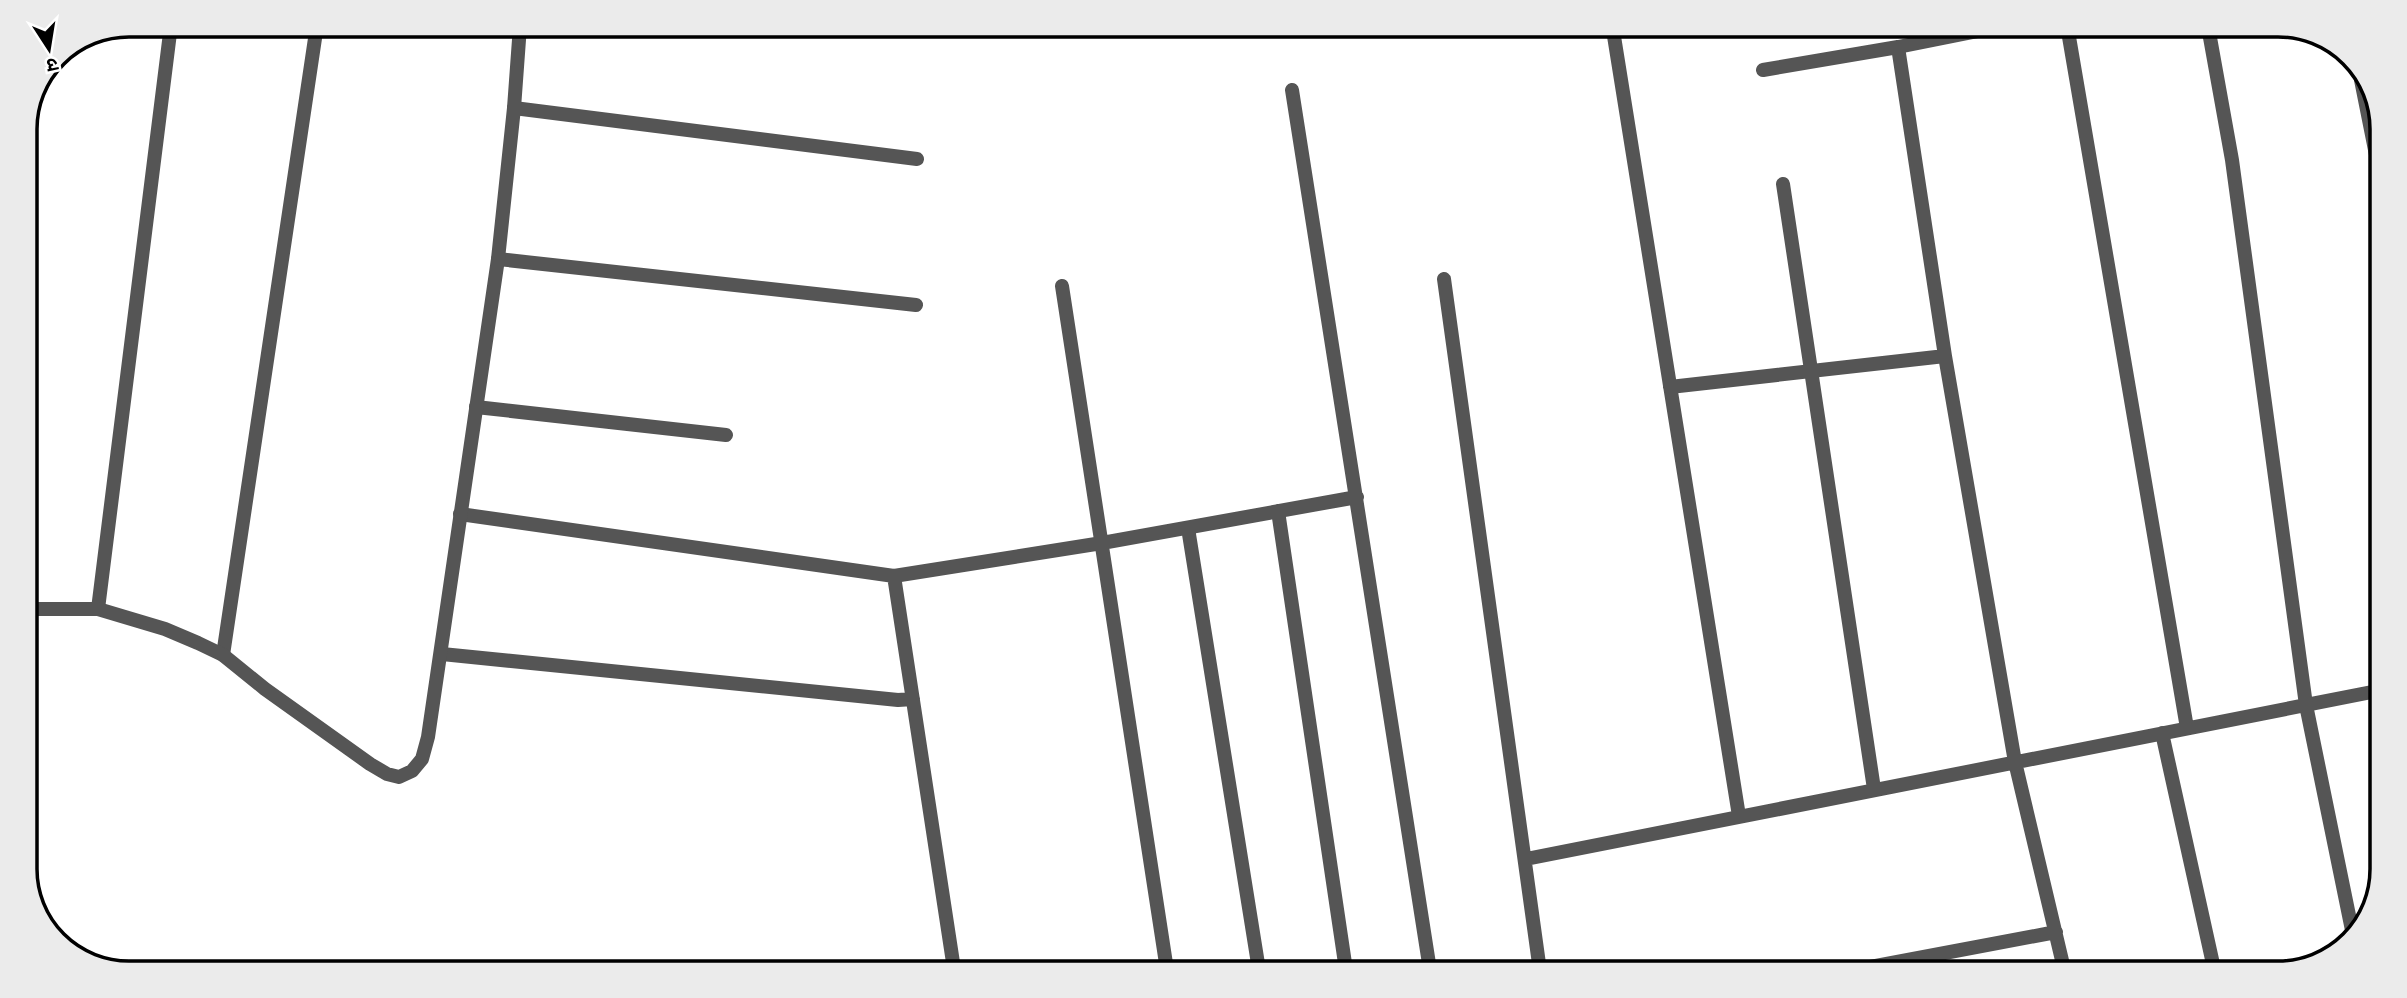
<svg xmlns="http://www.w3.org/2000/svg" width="2407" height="998" font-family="'Roboto Condensed','Noto Sans Devanagari',sans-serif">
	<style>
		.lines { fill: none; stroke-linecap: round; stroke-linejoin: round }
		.minor { stroke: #555; stroke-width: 14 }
		.tertiary { stroke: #555; stroke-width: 14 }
		.rim { fill: none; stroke: #000; stroke-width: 3.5 }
	</style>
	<rect width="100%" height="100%" fill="#fff"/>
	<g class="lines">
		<path class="minor" d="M970 28 1002 30
			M1613 30 1739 816
			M2068 31 2187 728
			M2209 32 2232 160 2306 705 2353 935
			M1898 47 1945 356 2015 762 2065 973
			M2358 65 2382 185
			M1763 70 1898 47 1978 31
			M1292 90C1340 383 1382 677 1430 970
			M514 108 917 159
			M1783 184 1874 789
			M498 259 916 305
			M1444 279 1540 971
			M1062 286 1167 970
			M1670 387 1945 356
			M476 407 726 435
			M1278 511 1346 970
			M460 514 894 576 1102 543 1357 497
			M1188 528 1259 970
			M894 576 954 969
			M98 609 171 25
			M442 654 898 700 913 699
			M223 655 317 25
			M2162 733 2215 973
			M1526 859 2377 691
			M1844 972 2056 932"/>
		<path class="tertiary" d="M25 609H98L165 629 198 643 223 655 265 689 370 764 387 774 399 777 412 771 422 759 428 737 498 259 514 108 520 26"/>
	</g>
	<path d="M0 0H2407V998H0ZM129 37H2278A92 92 0 0 1 2370 129V869A92 92 0 0 1 2278 961H129A92 92 0 0 1 37 869V129A92 92 0 0 1 129 37Z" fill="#ebebeb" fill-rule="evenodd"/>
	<path class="rim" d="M129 37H2278A92 92 0 0 1 2370 129V869A92 92 0 0 1 2278 961H129A92 92 0 0 1 37 869V129A92 92 0 0 1 129 37Z"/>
	<g transform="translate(49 49) rotate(168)" stroke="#ffffff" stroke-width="5" paint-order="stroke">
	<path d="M0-5L12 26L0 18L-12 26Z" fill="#000000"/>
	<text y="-10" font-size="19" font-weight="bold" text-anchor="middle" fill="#000000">उ</text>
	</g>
</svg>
